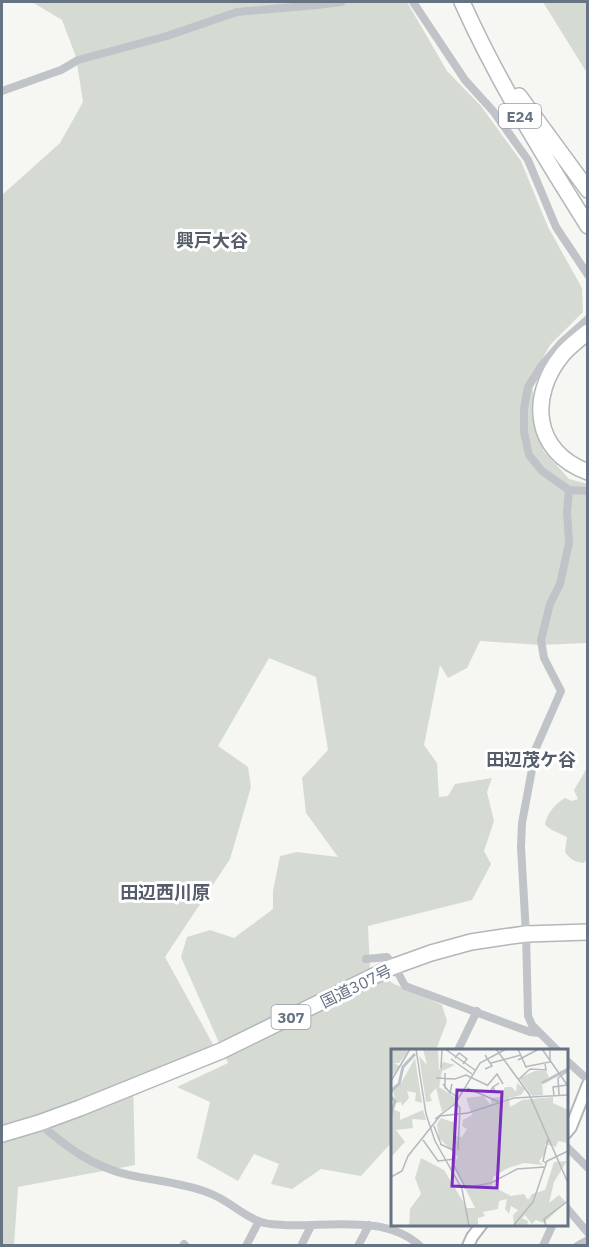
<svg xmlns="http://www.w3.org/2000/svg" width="589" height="1247" font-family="'IBM Plex Sans','Noto Sans JP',sans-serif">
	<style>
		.green { fill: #d5dbd3 }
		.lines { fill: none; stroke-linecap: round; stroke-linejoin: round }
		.secondary-casing { stroke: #b2b6bc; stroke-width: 14 }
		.highway-casing { stroke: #b3b6ba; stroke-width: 18 }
		.street { stroke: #c0c3c7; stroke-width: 8 }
		.secondary { stroke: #fff; stroke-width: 10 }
		.highway { stroke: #fff; stroke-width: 15 }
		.labels { text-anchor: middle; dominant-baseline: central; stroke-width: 6; stroke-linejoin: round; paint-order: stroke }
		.shield { fill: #fff; stroke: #949da8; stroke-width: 1.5 }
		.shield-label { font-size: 15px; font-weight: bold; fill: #667383 }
		.street-label { font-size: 16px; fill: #667383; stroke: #fff }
		.neighbourhood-label { font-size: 18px; font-weight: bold; fill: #545d69; stroke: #fff }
		.inset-river { fill: none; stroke: #bac3c9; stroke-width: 3 }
		.inset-road { fill: none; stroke: #b3babf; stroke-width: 1.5 }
		.view { fill: #7b2cbf; fill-opacity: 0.15; stroke: #7b2cbf; stroke-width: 3 }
		.inset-edge { fill: none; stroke: #667383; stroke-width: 3 }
	</style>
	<rect width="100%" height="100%" fill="#f6f6f3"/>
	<path class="green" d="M32 2H407L447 71 481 106 521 161 548 227 582 288 583 312 550 345 531 380 543 450 569 479 588 484 587 653 586 643 540 645 480 641 467 668 448 678 440 665 424 745 437 763 439 797 448 796 455 784 492 778 487 792 494 821 484 851 491 864 472 900 368 926 370 968 394 984 442 1005 447 1021 436 1050H392V1142L361 1176 321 1169 292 1189 271 1184 279 1164 254 1154 238 1181 197 1158 210 1102 177 1087 228 1063 181 957 187 937 210 930 234 938 273 909V891L280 856 297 852 338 857 306 813 302 778 328 750 316 677 269 658 218 746 248 767 251 787 230 859 165 957 214 1046 133 1079 135 1165 18 1187 14 1246 2 1245V195L60 143 83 102 76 57 62 20Z
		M543 2H587V73Z
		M587 768 588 857 584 863C574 862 570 859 565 852L567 837 552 830 545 825C546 814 556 803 565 798L572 801 578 799 574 790Z"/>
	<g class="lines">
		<defs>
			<path id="secondary" d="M566 1133 571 1127 588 1084
				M468 1246 472 1237 482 1224"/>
			<path id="highway" d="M462 2C497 80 542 153 588 226
				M519 96 588 190
				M588 332C579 339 570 346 563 354 528 396 533 452 588 472
				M2 1134 39 1123 80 1108 221 1051 392 967 431 953 471 942 504 937 526 934 588 932"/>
		</defs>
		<use href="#secondary" class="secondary-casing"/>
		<use href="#highway" class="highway-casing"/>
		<path class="street" d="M413 2 465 80 493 111 528 160 556 227 588 275
			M2 91 61 70 78 60 167 36 237 12 317 5 341 2
			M588 319 561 343 542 365 528 387 524 409V432L529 455 542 471 569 490 588 491
			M366 959 387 957 395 967 405 986 530 1032 539 1033
			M458 1050 477 1011
			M557 1050 532 1025 528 1016 526 934 521 847 522 823 536 748 561 691 544 658 541 640 550 604 560 584 569 543 567 512 569 490
			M566 1060 588 1080
			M39 1123C66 1147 93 1167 129 1175 156 1181 184 1183 209 1193 229 1200 246 1219 265 1223 271 1225 278 1224 284 1225 327 1227 386 1214 420 1246
			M566 1146 588 1168
			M566 1207 588 1233
			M184 1244 186 1246
			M246 1246 259 1221
			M301 1246 311 1226
			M358 1246 369 1225
			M543 1246 553 1224
			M577 1246 588 1240"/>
		<use href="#secondary" class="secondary"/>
		<use href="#highway" class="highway"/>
	</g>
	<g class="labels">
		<g class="shield">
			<rect x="499" y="104" width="42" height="24" rx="4.5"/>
			<rect x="271.5" y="1005" width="39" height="24" rx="4.5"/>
		</g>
		<g class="shield-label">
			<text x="520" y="116">E24</text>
			<text x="291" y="1017">307</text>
		</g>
		<g class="street-label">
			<text transform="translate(356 986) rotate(-26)">国道307号</text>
		</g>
		<g class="neighbourhood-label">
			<text x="212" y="240">興戸大谷</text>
			<text x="531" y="759">田辺茂ケ谷</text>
			<text x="165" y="892">田辺西川原</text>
		</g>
	</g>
	<g transform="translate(391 1049)">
		<rect width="177" height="177" fill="#f6f6f3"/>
		<path d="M0 0H19L8 14H3L9 17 0 28ZM32 0H47L48 21 52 13 64 16 51 22 48 38 65 49 63 56 51 63 45 39 39 46 41 52 35 53 28 7 36 16ZM24 9 31 54 24 52 25 44 16 42 18 49 11 57 10 53 5 54 2 42 9 36ZM144 22H155L158 28 151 34 152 46 141 47 128 29ZM126 34 134 40 130 46 118 49 119 58 131 51 162 48V54L177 61V94L167 92 165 98 154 95V104L148 112 152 116 133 114 117 119 102 128 101 137 120 147 133 145 137 151 141 145 154 141 163 113 176 112 163 133 158 154 168 146 175 153 153 174 145 171 141 175 134 166 131 169 137 172 136 177 123 176 122 166 127 161 120 157 118 165 114 160 116 150 108 152 107 160 92 163 94 167 87 169V177H18L19 160 30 145 24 129 30 109 53 121 76 159H84L62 115 67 108 48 89 46 75 50 69 61 73 65 71 64 87 71 88 76 80 71 77 72 71 81 66 75 49 92 47 100 56V49L109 48 114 38H121L125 43ZM0 55 1 60 9 63V71L32 61 35 71 21 70 22 79 5 81 14 93 0 108Z" fill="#d5dbd3"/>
		<path class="inset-river" d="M151 34 177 20M0 42 8 35 12 18 24 5M0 48 4 52 0 65"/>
		<path class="inset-road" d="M25 0 35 65 44 92 71 140 78 177M54 0 84 21M105 0 138 45 177 134M127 0 135 18 138 17M151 0 177 37M64 9 68 4 76 10 72 15M60 10 81 25M127 11 148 0M100 14 130 6M138 17 159 13V0M50 19 51 0M94 20 101 17 94 6M54 24V39L67 49M45 29 64 30 75 26 96 36M128 30 139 20 155 21 154 15M0 32 19 0M52 35 59 44 61 35M96 37 106 25 112 35M102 38 104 42 100 41 102 38 108 34M76 39 108 53M168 46 167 29 177 22M163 47 162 38 176 36M65 54 69 59 67 101M44 70 64 55 89 14 115 0M43 77 50 95M32 91 47 112 64 110V102L49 95M64 111 62 115 74 138M155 114 152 112 157 90M0 128 11 122 17 107 49 67 77 64 123 49 177 46M73 139 100 134 126 120 153 118M122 177 142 153 156 112 177 102M155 177 153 170 177 152"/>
		<path class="view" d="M66 41 111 43 106 139 61 137Z"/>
		<rect width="177" height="177" class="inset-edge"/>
	</g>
	<rect width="589" height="1247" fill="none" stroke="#667383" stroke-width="6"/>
</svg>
